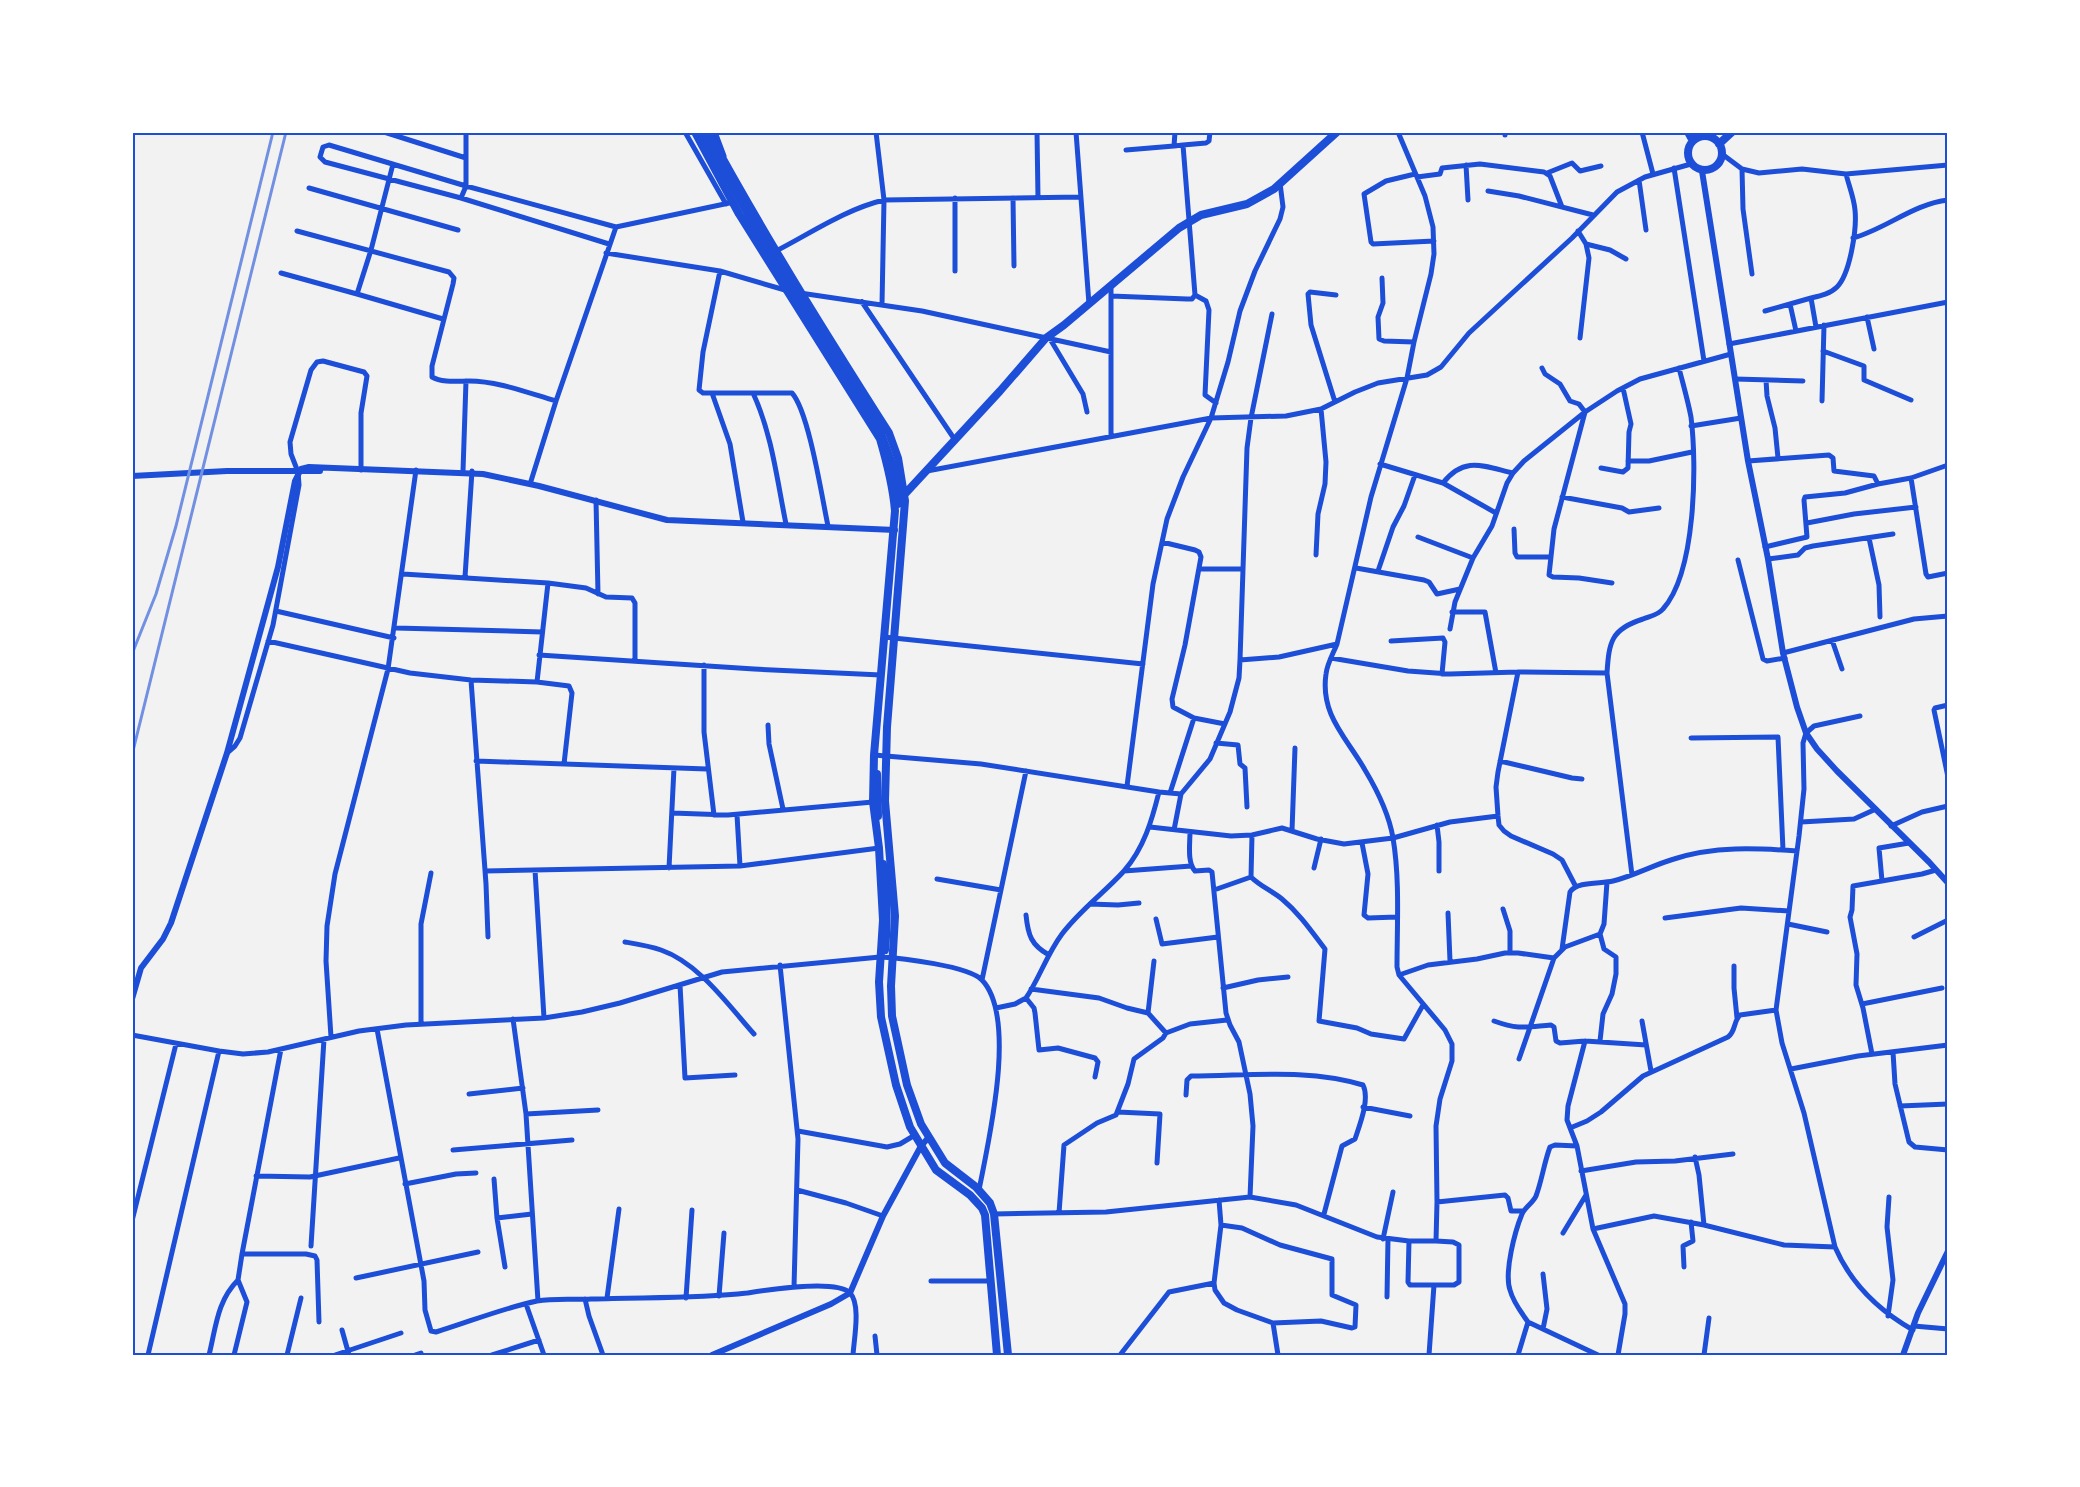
<svg xmlns="http://www.w3.org/2000/svg" width="2080" height="1487" font-family="Figtree,sans-serif">
	<style>
		.lines { fill: none; stroke-linecap: round; stroke-linejoin: round }
		.minor { stroke: #1d4ed8; stroke-width: 5 }
		.tertiary { stroke: #1d4ed8; stroke-width: 6 }
		.primary { stroke: #1d4ed8; stroke-width: 8 }
		.trunk { stroke: #1d4ed8; stroke-width: 8 }
		.rail { stroke: #7290e2; stroke-width: 3 }
		.neatline { fill: none; stroke: #1d4ed8; stroke-width: 2 }
	</style>
	<rect width="100%" height="100%" fill="#f2f2f2"/>
	<g class="lines">
		<path class="minor" d="M384 132 466 158
			M685 132 726 204
			M715 132 724 156
			M876 132 884 200 882 305
			M1037 132 1038 198
			M1076 132 1089 304
			M1398 132 1425 196 1433 227 1434 254 1431 274 1414 342 1407 378 1371 497 1337 644C1333 654 1327 664 1326 674 1320 715 1347 738 1365 770 1377 790 1389 814 1393 838 1400 879 1397 926 1397 967L1399 975 1445 1030 1452 1044V1061L1440 1099 1436 1126 1437 1202 1436 1241H1409L1408 1282 1410 1285H1454L1459 1282V1245L1453 1242 1436 1241
			M1505 132V135
			M1642 132 1653 174
			M1183 145 1206 143 1209 141 1210 132
			M1126 150 1174 146
			M1722 154 1742 169 1759 173 1802 169 1846 174 1948 165
			M393 164 371 250 357 294 443 319
			M1466 165 1468 200
			M1674 168 1704 361
			M1742 169 1743 209 1752 274
			M1547 173 1572 163 1580 171 1601 166
			M1415 174 1386 181 1364 194 1371 242 1373 244 1434 241
			M1417 177 1440 174 1442 168 1480 164 1544 172 1550 176 1562 207
			M1639 180 1646 230
			M309 188 458 230
			M1488 191 1519 196 1593 215
			M461 198 466 186V132
			M1013 198 1014 266
			M297 231 449 272 454 278 453 284 432 366V377C442 383 458 381 469 381 498 381 528 393 556 401
			M1578 231 1586 244 1589 258 1580 338
			M1853 238C1886 229 1913 204 1948 200
			M609 244 461 198 325 162 320 157 323 147 329 145 466 186 616 227
			M1586 244 1610 250 1626 259
			M776 251C811 233 846 209 884 200L1080 197
			M606 253 720 271 785 290
			M720 271 703 352 699 390 703 393H792C809 412 822 498 828 526
			M955 271V198
			M281 273 357 294
			M1382 278 1383 303 1378 317 1379 339 1384 341 1414 342
			M1111 285V436
			M800 293 922 311 1111 352
			M1195 295 1206 301 1209 310 1205 395 1216 403
			M1111 296 1187 299H1192L1195 295 1183 145 1174 146 1175 132
			M862 302 955 440
			M1790 304 1796 331
			M1765 311 1811 298
			M1867 317 1874 349
			M1816 327 1811 298C1820 296 1830 294 1837 287 1850 274 1857 229 1855 210 1854 198 1849 186 1846 174
			M1050 339 1083 394 1087 412
			M1729 344 1948 302
			M1823 351 1864 366V380L1911 400
			M1542 368 1545 374 1560 384 1570 401 1579 404 1585 412 1554 529 1549 575 1553 577 1579 578 1612 583
			M1735 379 1803 381
			M1766 380 1767 396 1775 428 1778 458
			M712 393 730 444 743 522
			M753 393C772 434 777 480 786 524
			M1822 401 1824 325
			M1335 402 1311 325 1308 294 1310 292 1336 295
			M1691 426 1741 418
			M1628 461H1649L1692 452
			M1748 461 1829 455 1833 458 1834 471 1874 476 1878 484 1911 478 1948 465
			M1380 464 1443 483C1464 456 1483 466 1513 473
			M1601 468 1623 472 1628 468 1629 432 1631 424 1623 388
			M463 471 466 381
			M927 471 1211 418 1286 416 1321 409 1355 392 1378 383 1427 375 1441 367 1469 333 1572 238 1617 192 1645 177 1691 164
			M1911 478 1926 574 1928 577 1948 573
			M531 481 556 401 616 227 734 202
			M1443 483 1496 513
			M1562 497 1622 508 1629 512 1659 508
			M596 500 598 594
			M1807 523 1854 514 1916 507
			M1514 529 1515 553 1517 557H1550
			M1418 537 1473 558
			M1869 538 1879 585 1880 617
			M1162 542 1195 550 1199 552 1201 557 1185 645 1172 699 1173 707 1194 718 1225 724
			M1765 547 1807 537 1804 500 1805 497 1845 493 1878 484
			M1316 555 1318 514 1325 484 1326 462 1321 409
			M1768 559 1798 555 1805 548 1813 546 1893 534
			M1738 560 1763 659 1767 661 1785 658
			M1356 568 1424 580 1429 582 1437 594 1460 589
			M1199 569H1243
			M1378 571 1393 527 1404 506 1415 475
			M403 574 548 583 586 588 606 597 632 598 635 603V660
			M465 577 472 471
			M276 611 394 638
			M1452 612H1485L1496 673
			M396 628 542 632
			M1450 629 1455 602 1473 558 1492 526 1507 483 1513 473 1524 461 1585 412 1617 391 1640 379 1731 354
			M884 637 1143 664
			M1832 640 1842 669
			M268 641 410 673 471 680 537 682 569 686 572 693 564 764
			M1391 641 1443 638 1445 642 1442 674
			M1783 653 1914 619 1948 616
			M539 655 754 669 881 675
			M1331 658 1408 671 1450 674 1518 672 1607 673
			M1240 660 1279 657 1337 644
			M704 665V732L714 815
			M1518 672 1498 772 1496 787 1498 816 1499 825 1504 831 1511 836 1553 854 1562 860 1576 887
			M471 680 486 884 488 937
			M537 682 548 583
			M1948 705 1935 708 1934 710 1948 777
			M1860 716 1814 726 1806 733 1803 743 1804 789 1799 836 1776 1010 1782 1043 1804 1113 1835 1247C1851 1284 1878 1310 1913 1330
			M768 725 769 744 783 809
			M1691 738 1778 737 1783 850
			M1216 743 1238 745 1240 764 1245 768 1247 807
			M227 753 235 746 240 738 273 625 299 485 298 472 291 454 290 442 311 370 317 362 323 361 364 372 367 376 361 413V470
			M874 755 981 764 1159 792
			M476 761 707 769
			M1500 761 1572 778 1582 779
			M1127 786 1153 584 1167 519 1183 477 1211 418 1228 362 1240 311 1255 271 1280 219 1283 207 1280 183
			M1170 793 1194 718
			M672 813 728 815 873 802
			M737 815 740 866
			M1801 822 1854 819 1876 809
			M1437 825 1439 842V871
			M1891 826 1922 812 1948 806
			M1150 827 1231 836 1252 835 1282 828 1317 839 1344 844 1393 838 1450 822 1498 816
			M1174 830 1181 794
			M1292 831 1295 748
			M1190 832C1190 844 1187 862 1195 871L1209 870 1212 872 1226 1013 1230 1025 1239 1042 1250 1094 1253 1126 1250 1197
			M1252 835 1251 877C1260 886 1272 891 1282 899 1300 914 1312 932 1325 949L1319 1021 1357 1028 1371 1034 1404 1039 1423 1005
			M1362 843 1368 874 1364 915 1368 918 1397 917
			M669 868 674 768
			M1314 868 1321 839
			M535 870 544 1018
			M485 871 740 866 879 848
			M1124 871 1191 866
			M1632 875 1607 673C1609 642 1611 629 1643 619 1651 616 1658 615 1663 609 1696 572 1697 465 1691 417 1688 401 1683 384 1679 368
			M937 879 1001 890
			M1882 881 1879 848 1909 843
			M1214 890 1251 877
			M1090 904 1118 905 1139 903
			M1503 909 1510 931V953
			M1448 913 1450 961
			M1026 915C1028 935 1031 945 1049 955
			M1665 918 1741 908 1789 911
			M1156 919 1162 944 1218 937
			M1788 924 1827 932
			M1914 937 1948 920
			M625 942C637 944 650 946 661 950 699 963 729 1006 754 1034
			M1562 949 1570 892C1577 881 1601 884 1613 881 1634 876 1653 865 1674 859 1714 846 1756 848 1797 851
			M780 965 798 1139 794 1287
			M1734 966V988L1737 1018
			M1399 975 1428 965 1477 959 1505 953H1518L1554 958 1565 947 1600 934 1604 924 1607 882
			M982 980 1026 771
			M680 985 685 1078 735 1075
			M1223 988 1258 980 1288 977
			M1031 989 1099 998 1127 1008 1148 1013 1166 1033
			M1026 998 1034 1008 1035 1013 1039 1050 1058 1048 1095 1058 1098 1062 1095 1077
			M1862 1004 1942 988
			M996 1008 1015 1004 1026 998C1039 979 1047 954 1062 934 1080 910 1104 893 1124 871 1144 848 1152 820 1159 792L1181 794 1210 759 1230 712 1239 678 1240 660 1247 448 1251 418 1272 314
			M1148 1013 1154 961
			M513 1019 526 1114 538 1301
			M1494 1021C1519 1030 1526 1027 1551 1025L1554 1027 1556 1041 1560 1043 1585 1041 1646 1045
			M1642 1021 1651 1071
			M421 1024V924L431 873
			M377 1029 424 1281 425 1310 431 1331 436 1332C469 1322 503 1308 537 1301 554 1298 574 1300 591 1299 643 1297 695 1299 747 1293 767 1290 836 1279 850 1293 861 1304 854 1339 853 1355
			M132 1035 219 1051 243 1054 268 1052 359 1031 406 1025 544 1018 582 1012 620 1003 722 972 880 957C901 958 969 966 982 980 1018 1018 988 1143 979 1190
			M331 1037 326 961 327 926 335 874 388 669 416 470
			M1585 1041 1568 1106 1567 1120 1577 1146 1593 1229 1625 1304V1314L1618 1355
			M1600 1041 1603 1014 1612 994 1616 974V957L1604 949 1600 934
			M1893 1052 1895 1084 1909 1142 1915 1147 1948 1150
			M1872 1054 1863 1008 1856 985 1857 954 1850 917 1852 910 1853 886 1922 874 1936 870
			M1519 1059 1554 958
			M1791 1069 1858 1056 1948 1045
			M469 1094 523 1088
			M1186 1095 1187 1080 1191 1076C1248 1076 1308 1068 1363 1085 1370 1099 1360 1124 1355 1139L1342 1146 1324 1214
			M1900 1106 1948 1104
			M1363 1107 1410 1116
			M1118 1112 1160 1114 1157 1163
			M526 1114 598 1110
			M1570 1128 1587 1121 1601 1112 1643 1076 1728 1037C1736 1031 1733 1022 1740 1015L1776 1010
			M798 1131 887 1147 900 1144 915 1135
			M453 1150 572 1140
			M1695 1157 1699 1175 1704 1225
			M1581 1171 1636 1162 1675 1161 1733 1154
			M256 1176 310 1177 399 1158
			M494 1179 497 1218 505 1267
			M405 1184 456 1174 476 1173
			M797 1190 846 1203 883 1216
			M1219 1200 1221 1225 1214 1283 1215 1290 1224 1303 1237 1310 1273 1323 1321 1321 1352 1328 1355 1327 1356 1305 1332 1295V1259L1280 1245 1242 1228 1221 1225
			M1437 1202 1505 1195 1508 1198 1511 1211H1523
			M1059 1213 1064 1145 1097 1123 1116 1115 1128 1084 1134 1059 1163 1038 1166 1033 1190 1024 1227 1020
			M994 1214 1106 1212 1250 1197 1296 1205 1377 1237 1409 1241
			M497 1218 532 1214
			M132 1221 176 1044
			M1593 1229 1654 1216 1704 1225 1784 1245 1835 1247
			M1563 1233 1586 1195
			M1383 1239 1393 1192
			M311 1246 324 1039
			M242 1254H306L315 1256 317 1260 319 1322
			M1684 1267 1683 1246 1693 1241 1691 1222
			M1543 1274 1547 1309 1543 1329
			M356 1278 478 1252
			M931 1281H990
			M719 1296 724 1233
			M1387 1297 1388 1239
			M607 1298 619 1209
			M686 1298 692 1210
			M585 1299 589 1316 603 1355
			M526 1304 544 1355
			M1888 1316 1893 1280 1887 1227 1889 1197
			M1528 1322 1598 1355
			M1273 1323 1278 1355
			M1914 1326 1948 1329
			M342 1330 349 1355
			M875 1336 877 1355
			M148 1355 219 1051
			M209 1355C216 1327 217 1301 238 1280
			M234 1355 247 1302 238 1280 242 1254 281 1049
			M287 1355 301 1298
			M335 1355 401 1333
			M415 1355 421 1353
			M492 1355 539 1340
			M1120 1355 1169 1292 1214 1283
			M1429 1355 1434 1285
			M1518 1355 1528 1322C1521 1312 1513 1302 1510 1290 1504 1272 1515 1231 1522 1214 1525 1207 1533 1203 1536 1196 1542 1180 1544 1163 1550 1147L1555 1145 1577 1146
			M1704 1355 1709 1318"/>
		<path class="tertiary" d="M1702 171 1748 461 1768 559 1783 653 1797 707 1806 733 1817 749 1837 771 1929 862 1948 883
			M132 476 227 471H320
			M132 999 141 968 163 939 171 923 227 753 278 567 295 481 301 469 309 467 483 474 539 486 667 520 895 530
			M712 1355 831 1304 850 1293 883 1216 921 1146 929 1137
			M1903 1355 1918 1313 1948 1251"/>
		<path class="primary" d="M703 132 762 240 879 428 894 469 898 504
			M877 774 878 816
			M883 864C887 894 888 920 885 950"/>
		<path class="trunk" d="M695 132 739 214 880 439C887 463 893 486 895 511L874 755 873 802 879 848 883 920 879 982 881 1017 896 1085 910 1127 936 1170 970 1195 982 1208 985 1215 997 1355
			M708 132C764 235 826 334 889 433L898 458 905 501 887 727 885 801 895 916 891 986 892 1016 907 1085 921 1124 945 1163 976 1187 990 1203 994 1214 1008 1355
			M1688 132 1693 141
			M1688 153a17 17 0 1 1 34 0a17 17 0 1 1-34 0Z
			M1719 144 1732 132
			M903 496 1000 391 1046 338 1064 325 1179 228 1201 215 1247 204 1274 189 1337 132"/>
		<path class="rail" d="M132 654 156 594 176 526 273 132
			M132 755 286 132"/>
	</g>
	<rect width="2080" height="1487" fill="none" stroke="#ffffff" stroke-width="267"/>
	<rect x="134" y="134" width="1812" height="1220" class="neatline"/>
</svg>
